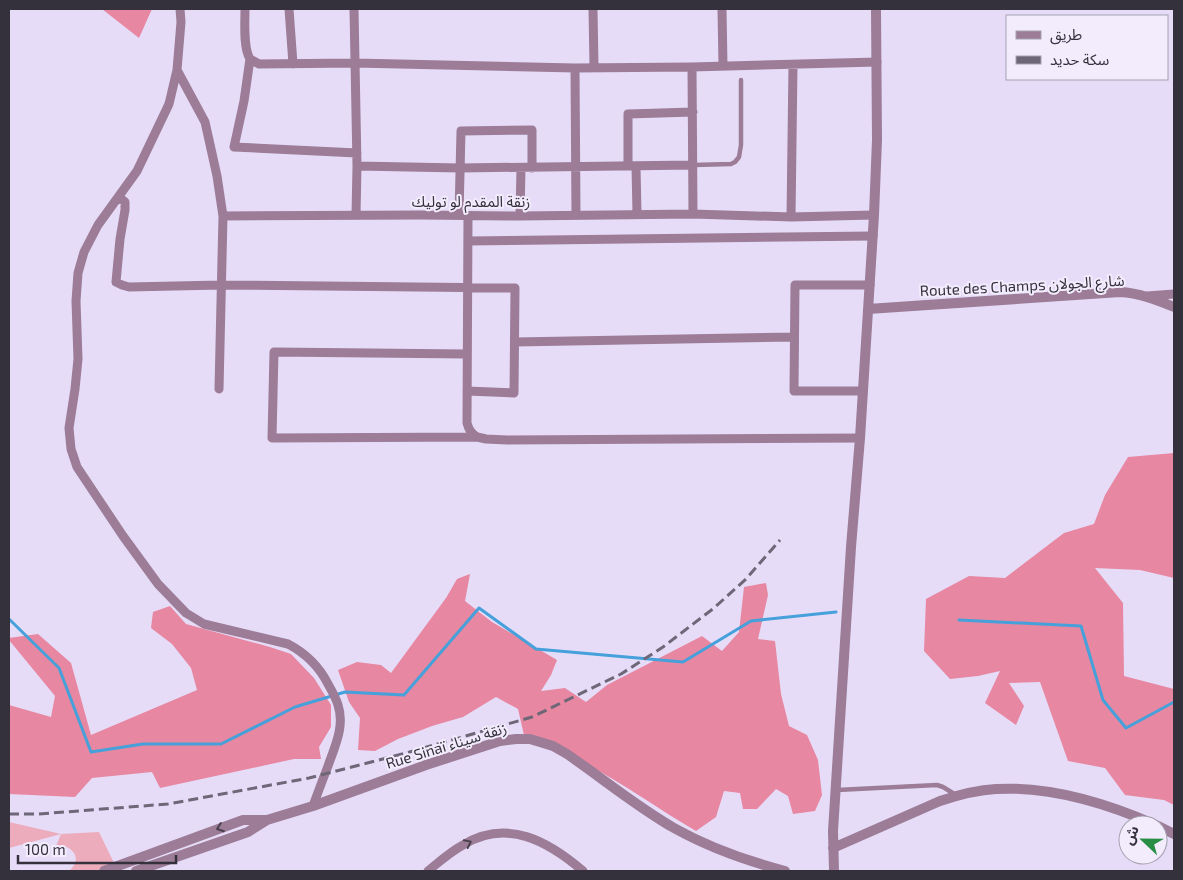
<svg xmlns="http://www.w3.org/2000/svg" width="1183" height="880" font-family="'Exo 2','Noto Sans Arabic',sans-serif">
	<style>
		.green { fill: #ecacbc }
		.forest { fill: #e787a1 }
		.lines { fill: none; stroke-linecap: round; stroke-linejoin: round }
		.stream { stroke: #46a0da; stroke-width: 3 }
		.service { stroke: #9c7c97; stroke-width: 4.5 }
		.minor { stroke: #9c7c97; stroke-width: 9 }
		.tertiary { stroke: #9c7c97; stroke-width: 10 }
		.rail { stroke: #6d6777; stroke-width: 3; stroke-dasharray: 10 5; stroke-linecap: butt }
		.oneway { stroke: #4a404e }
		.labels { text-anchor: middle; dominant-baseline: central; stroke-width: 4; stroke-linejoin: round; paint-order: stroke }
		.street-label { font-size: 15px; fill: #35313c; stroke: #f2ecfd }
	</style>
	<rect width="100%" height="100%" fill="#e6dcf8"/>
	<path class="green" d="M9 822 61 834 99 832 115 865 94 871H69C84 859 72 844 56 846L61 834 9 848Z"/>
	<path class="forest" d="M102 9H152L139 38Z
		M1174 453V578L1140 570 1095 568 1123 603 1124 676 1174 689V805L1164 800 1125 795 1105 768 1068 761 1040 682 1009 683 1024 706 1016 725 985 703 1000 671 978 676 950 679 924 651 926 599 969 576 1005 578 1064 533 1094 524 1105 495 1128 457Z
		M470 574 465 601 492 622 557 660 551 675 541 691 565 688 586 702 607 685 702 636 722 651 739 632 744 587 766 583 768 595 758 639 775 641 781 694 789 726 807 735 818 760 822 795 815 811 793 814 788 796 776 789 757 809H743L740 793 724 791 716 817 696 831C658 809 623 783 584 763 565 753 544 744 524 735L518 709 496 697 463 717 432 726 398 739 375 751 358 750 360 718 349 702 338 670 357 662 381 665 391 673 446 598 457 579Z
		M170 606 186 624 270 647 291 654 314 678 331 705V727L319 747 321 759H294L160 788 152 772 92 778 75 797 9 794V705L51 717 55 696 9 640V638L38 634 71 663 91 735 197 690 191 668 172 644 151 628 153 612Z"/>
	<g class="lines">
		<path class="stream" d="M9 619 59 668 91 752 143 744H221L295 707 345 692 404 695 479 608 536 649 683 662 751 621 836 612
			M959 620 1081 626 1103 700 1126 728 1174 702"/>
		<path class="service" d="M693 165 731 164 735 162 739 157 741 145V80
			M837 790 937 785 943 787 956 795"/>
		<path class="minor" d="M180 9 181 22 177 70 169 104 137 171 98 225 84 252 78 273 76 301 78 359 75 389 69 428 71 449 77 467 123 536 158 584 186 613 204 624 288 644C307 654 319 666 328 684 332 691 336 698 338 705 345 726 335 746 328 766 323 779 318 792 313 806
			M245 9C245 22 243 48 250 59L244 101 234 147 357 153
			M289 9 293 64
			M354 9 357 166 356 215
			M593 9 594 67
			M722 9 723 66
			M250 59 259 64 355 63 575 68 692 67 877 62
			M692 67 693 214
			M575 68 576 215
			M177 70 205 122 217 176 223 216 219 389
			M357 166 460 168 693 165
			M628 166V114L693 112
			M636 166 637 214
			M119 197 125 202V210L120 239 116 282 122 285 129 287 221 285 515 288 514 393 467 391
			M459 215 461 131 532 130V168
			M223 216 421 215 520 216 693 214 791 217 874 215
			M468 216 467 423C469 430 471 433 477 437
			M520 216 521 168
			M791 217 793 65
			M468 241 873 236
			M1147 296 1174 294
			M515 342 794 337
			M467 354 274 352 272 438 477 437 486 439 507 440 860 438
			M863 391H794L795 285H870
			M428 871C439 862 450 852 463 845 507 818 548 841 583 871"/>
		<path class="tertiary" d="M868 309 1120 292C1139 293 1157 300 1174 307
			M1158 826 1174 834
			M833 848 940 801C958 795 977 790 996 789 1051 786 1106 803 1156 825
			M104 871 243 820H267
			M136 871 248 832 267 820 313 806 426 765 500 741 516 739H530L553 746 567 754C602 778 637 807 674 828 708 847 747 861 785 871
			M834 871 833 831 851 547 860 438 874 215 877 140 876 9"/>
		<path class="rail" d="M9 814H39L168 804 309 778 406 753 532 717 621 674 663 647 714 608 746 579 780 540"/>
	</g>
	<defs><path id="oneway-chevron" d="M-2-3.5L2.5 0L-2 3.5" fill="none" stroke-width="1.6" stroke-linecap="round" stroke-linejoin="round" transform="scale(1.25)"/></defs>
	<g class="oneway">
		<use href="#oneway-chevron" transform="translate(220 828) rotate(160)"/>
		<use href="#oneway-chevron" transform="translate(468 843) rotate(-26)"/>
	</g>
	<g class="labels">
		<g class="street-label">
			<text x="471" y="201">زنقة المقدم لو توليك</text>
			<text transform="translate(1022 285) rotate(-3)">Route des Champs شارع الجولان</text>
			<text transform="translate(446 745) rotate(-17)">Rue Sinaï زنقة سيناء</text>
		</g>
	</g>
	<rect width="1183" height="880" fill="none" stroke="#35313c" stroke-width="20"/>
	<rect x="1006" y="15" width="162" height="65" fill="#f2ecfd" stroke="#a6a1b0"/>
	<rect x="1016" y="31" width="25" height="8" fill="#9c7c97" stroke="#a6a1b0"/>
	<text x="1050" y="40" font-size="15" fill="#35313c">طريق</text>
	<rect x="1016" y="56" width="25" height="8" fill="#6d6777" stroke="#a6a1b0"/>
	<text x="1050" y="65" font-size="15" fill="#35313c">سكة حديد</text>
	<g transform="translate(1143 840) rotate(292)"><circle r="24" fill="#f2ecfd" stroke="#a6a1b0"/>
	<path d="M0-4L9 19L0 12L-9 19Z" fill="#288e43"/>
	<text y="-8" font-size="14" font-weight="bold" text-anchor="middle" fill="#35313c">ش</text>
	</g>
	<path d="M18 855v8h158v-8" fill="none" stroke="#35313c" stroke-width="2.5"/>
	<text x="25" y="855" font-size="15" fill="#35313c" stroke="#f2ecfd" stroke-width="4" paint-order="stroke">100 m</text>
</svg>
